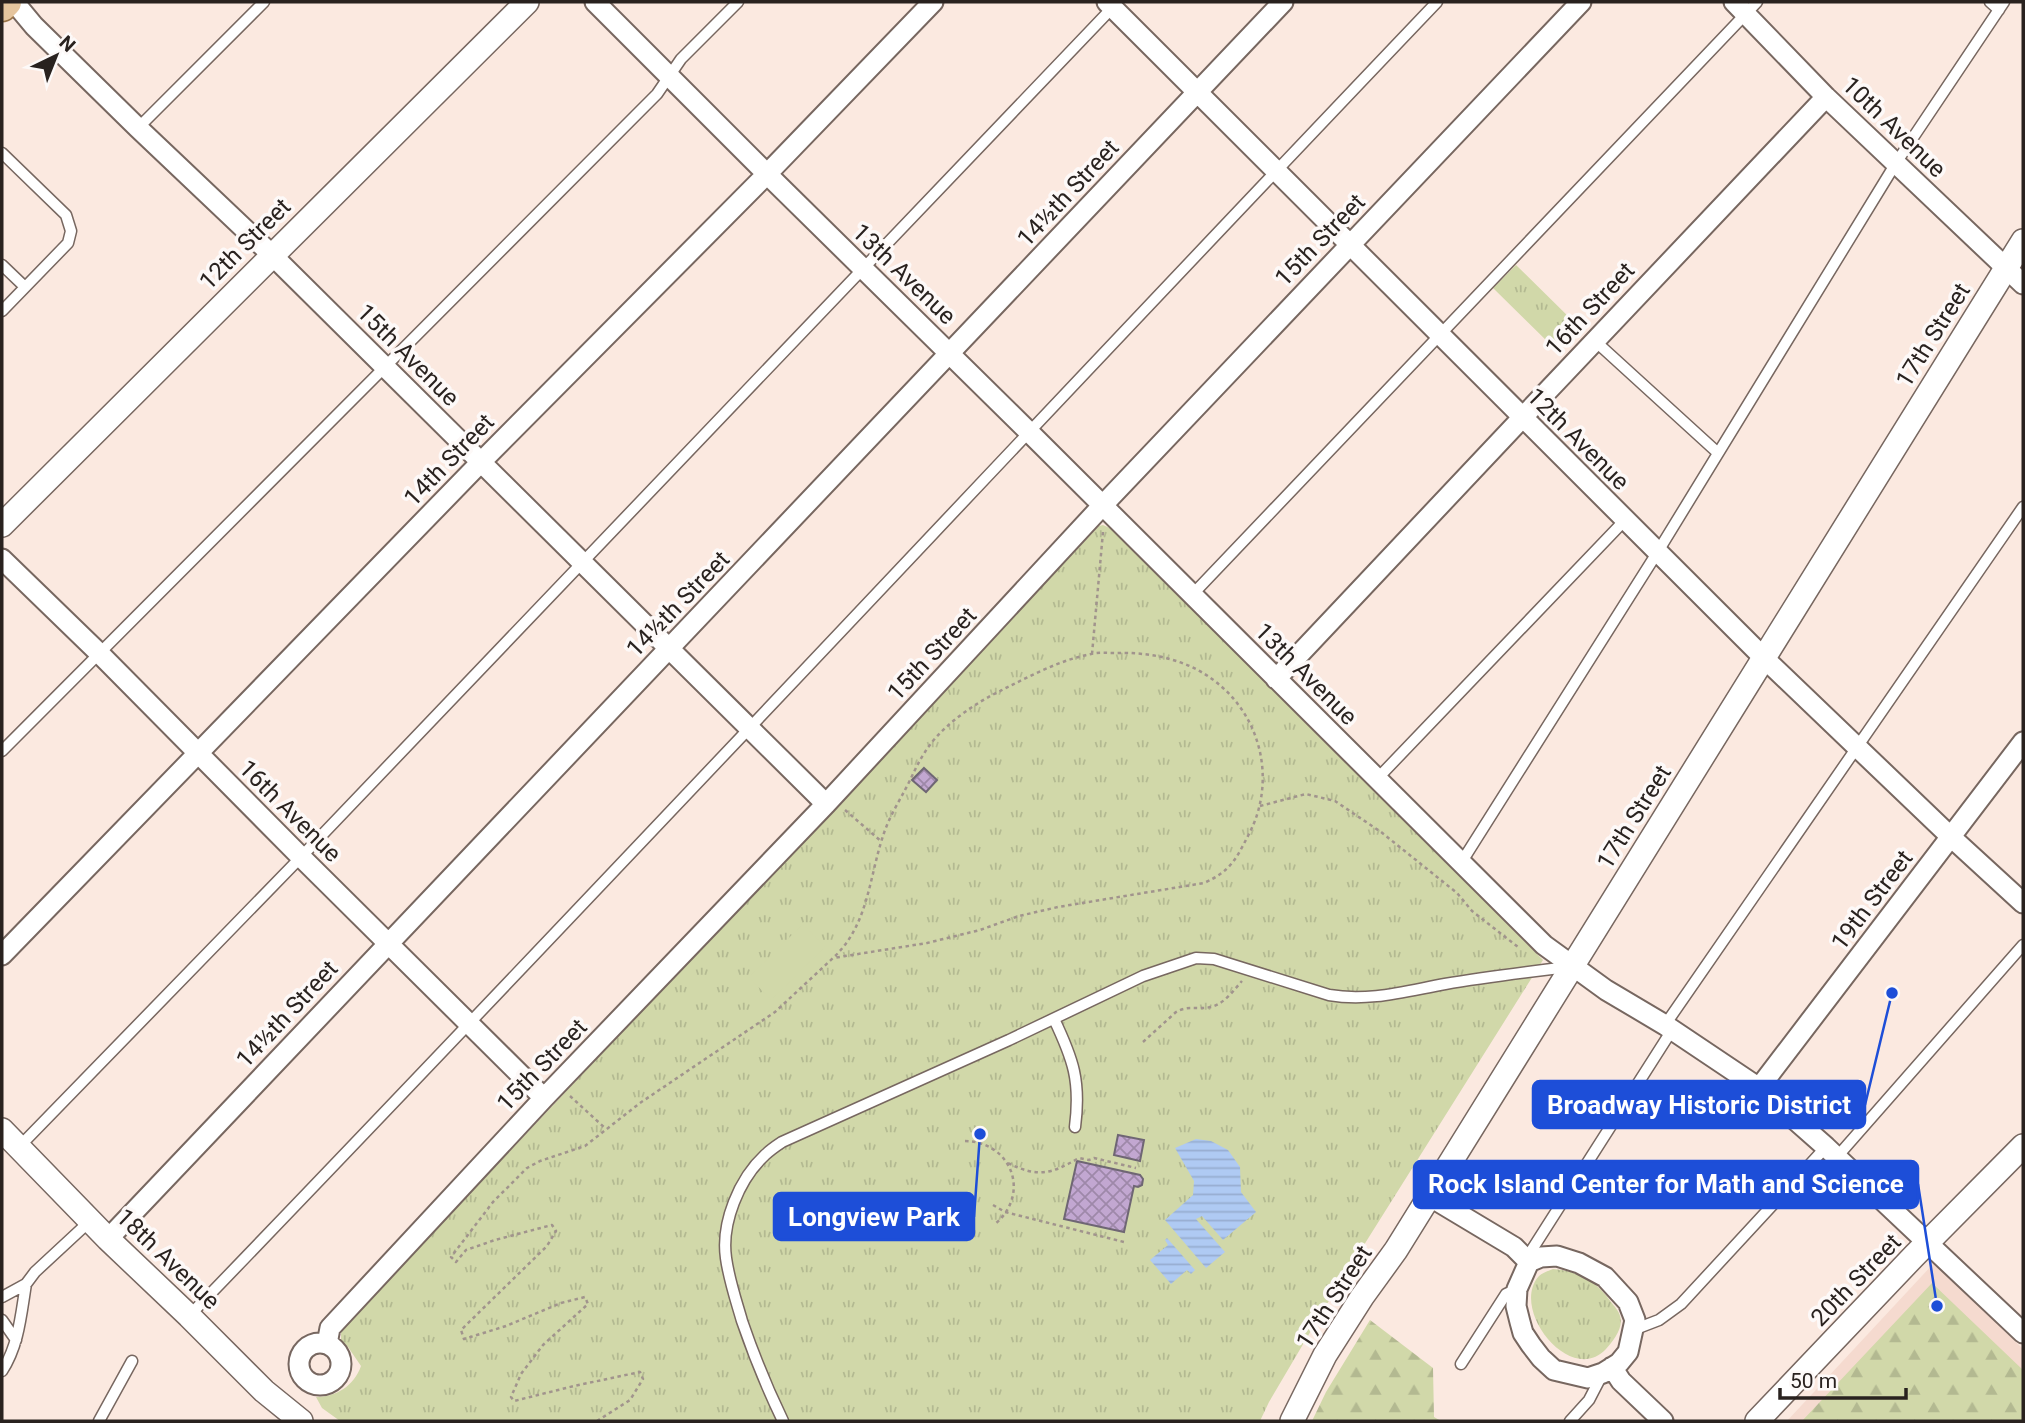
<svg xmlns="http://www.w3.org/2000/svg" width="2025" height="1423" font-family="Roboto,sans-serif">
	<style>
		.built { fill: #f5dacf }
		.grass { fill: url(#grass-tufts) }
		.forest { fill: url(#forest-firs) }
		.garden { fill: #d1d8a9 }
		.water { fill: url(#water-rules) }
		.building { fill: url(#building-cross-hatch); stroke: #6f6674; stroke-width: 2 }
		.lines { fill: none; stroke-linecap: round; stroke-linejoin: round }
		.service-casing { stroke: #776760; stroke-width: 13 }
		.minor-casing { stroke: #776760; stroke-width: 23 }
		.tertiary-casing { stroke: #776760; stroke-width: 26 }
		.primary-casing { stroke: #987347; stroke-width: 33 }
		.path { stroke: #a1948d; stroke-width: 2.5; stroke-dasharray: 3.5 3.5; stroke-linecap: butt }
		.service { stroke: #fff; stroke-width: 10 }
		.minor { stroke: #fff; stroke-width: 19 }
		.tertiary { stroke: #fff; stroke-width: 23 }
		.primary { stroke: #e5c59e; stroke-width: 30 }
		.labels { text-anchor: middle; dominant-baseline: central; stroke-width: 7; stroke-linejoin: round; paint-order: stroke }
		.street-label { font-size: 24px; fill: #29221f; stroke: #fdf9f8 }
		.leader { fill: none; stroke: #1d4ed8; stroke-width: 2.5 }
		.callout-dot { fill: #1d4ed8; stroke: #fdf9f8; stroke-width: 2.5 }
		.callout { fill: #1d4ed8; stroke: #1d4ed8; stroke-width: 2.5 }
		.callout-label { font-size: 26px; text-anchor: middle; font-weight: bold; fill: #fff }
	</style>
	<defs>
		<pattern id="grass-tufts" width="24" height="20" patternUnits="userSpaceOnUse" patternTransform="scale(1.75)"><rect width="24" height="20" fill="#d1d8a9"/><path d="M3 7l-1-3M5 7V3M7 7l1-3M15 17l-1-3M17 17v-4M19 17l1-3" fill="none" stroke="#b3b991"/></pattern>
		<pattern id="forest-firs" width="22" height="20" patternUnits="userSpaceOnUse" patternTransform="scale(1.75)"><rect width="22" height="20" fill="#d1d8a9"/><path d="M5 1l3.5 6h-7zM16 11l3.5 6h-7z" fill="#b3b991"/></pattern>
		<pattern id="water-rules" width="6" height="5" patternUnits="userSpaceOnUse" patternTransform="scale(1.75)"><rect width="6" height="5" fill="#afcaf3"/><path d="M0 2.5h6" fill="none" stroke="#97add0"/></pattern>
		<pattern id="building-cross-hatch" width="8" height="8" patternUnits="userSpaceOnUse" patternTransform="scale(1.75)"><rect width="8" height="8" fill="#c2a7d1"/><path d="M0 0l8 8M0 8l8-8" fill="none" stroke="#9e88a9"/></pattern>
	</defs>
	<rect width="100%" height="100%" fill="#fbe9e0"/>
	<path class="built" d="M1934 1263 2023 1349V1421H1787Z"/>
	<path class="grass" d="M1516 265 1578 326 1555 349 1493 288Z
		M1103 525 1114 530 1543 960 1325 1307 1269 1402 1260 1421H340L322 1408 316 1397C336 1397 354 1386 361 1366L348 1347 341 1340V1333L346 1325 1099 526Z
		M1553 1269C1578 1271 1597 1281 1611 1302 1614 1306 1619 1311 1620 1316 1624 1328 1613 1341 1606 1349 1571 1387 1509 1309 1539 1276 1542 1273 1548 1271 1553 1269Z"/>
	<path class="forest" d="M1932 1283 2023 1370V1421H1802Z
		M1370 1320 1433 1368 1434 1417 1441 1421H1312L1326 1392Z"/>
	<path class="garden" d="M803 924 825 947 771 1000 749 977Z"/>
	<path class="water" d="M1196 1139 1211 1141 1228 1150 1240 1167 1241 1192 1256 1212 1223 1240 1202 1216 1196 1219 1225 1252 1206 1268 1165 1220 1193 1195 1194 1181 1175 1148Z
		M1167 1238 1195 1270 1191 1274 1187 1270 1171 1284 1150 1260 1168 1245 1165 1240Z"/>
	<path class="building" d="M924 768 937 780 926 792 912 780Z
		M1118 1135 1144 1140 1140 1161 1114 1155Z
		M1077 1161 1140 1175 1143 1179 1142 1185 1138 1187 1134 1186 1124 1232 1064 1219Z"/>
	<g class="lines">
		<defs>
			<path id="service" d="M1990 2 1999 10
				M138 128 264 2
				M2 153 66 215 71 231 68 243 2 311
				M2 265 25 287
				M1594 340 1718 453
				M1192 595 1757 2
				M2 751 657 94 681 59 738 2
				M1377 779 1625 520
				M1461 863 1657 553 1896 163 2004 2
				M1054 1019C1073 1059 1081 1081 1075 1127
				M1665 1025 2023 507
				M19 1147 301 857 1114 6
				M1836 1158 2023 945
				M1526 1259 1672 1030
				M2 1297 26 1284 35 1272 90 1221
				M189 1316C609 881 1020 439 1437 2
				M2 1320 16 1340
				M1633 1330 1659 1320 1681 1304 1826 1147
				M1461 1364 1506 1294 1517 1289
				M2 1371C19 1345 21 1314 26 1284
				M99 1421 132 1361
				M783 1421C767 1388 754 1356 742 1321 736 1300 729 1280 726 1258 721 1223 739 1179 765 1155 770 1150 776 1146 782 1142L1009 1040 1143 976 1196 958 1214 959 1329 995C1369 1002 1406 991 1445 984 1486 977 1527 972 1568 967
				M1570 1421 1589 1400 1603 1373"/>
			<path id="minor" d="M14 2 34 26 138 128 272 255 826 804
				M595 2 767 174 1028 431 1544 945 1606 990 1665 1025 1759 1088 1826 1147 2023 1333
				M1107 2 1764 658 1951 837 2023 903
				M1734 2 1826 97 2023 284
				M2 559 99 653 301 857 544 1098
				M1276 679C1459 485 1642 290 1826 97
				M2 955 480 463 767 174 933 2
				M1759 1088 2023 742
				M1429 1196 1514 1247 1529 1262
				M108 1239 1283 2
				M1557 1256 1579 1263 1605 1277 1628 1302 1635 1320 1628 1352 1619 1363 1603 1373 1588 1378 1554 1370 1541 1358 1531 1345 1523 1333 1520 1322 1516 1306 1517 1289 1529 1262 1541 1257Z
				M299 1364a21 21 0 1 1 42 0a21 21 0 1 1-42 0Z
				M327 1344 330 1328 544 1098 826 804 1102 506 1581 2
				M1612 1367 1621 1381 1663 1421"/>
			<path id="tertiary" d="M2 525 527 2
				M2 1130 108 1239 189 1316 264 1391 301 1421
				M1292 1421 1325 1355 1362 1297 1396 1250 2023 241
				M1757 1421 1914 1256 2023 1146"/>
			<path id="primary" d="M2 6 6 2"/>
		</defs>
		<use href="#service" class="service-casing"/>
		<use href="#minor" class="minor-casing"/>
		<use href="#tertiary" class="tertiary-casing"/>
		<use href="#primary" class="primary-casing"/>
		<path class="path" d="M1092 654 1103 532
			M1260 806 1306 794 1335 801 1381 832 1457 893 1472 911 1518 947
			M845 810 882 842
			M1143 1042 1176 1012C1188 1005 1198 1010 1211 1007 1224 1004 1233 991 1242 981
			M570 1096 606 1129
			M965 1141C1012 1142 1031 1194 995 1224
			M1008 1163C1038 1178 1051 1174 1079 1158L1089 1160 1094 1158 1136 1168
			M993 1205 1005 1212 1124 1242
			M597 1421 630 1400 643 1379 640 1372 574 1386 514 1401 511 1397 521 1374 543 1345 588 1304 585 1297 561 1303 506 1326 464 1339 461 1330 547 1246 556 1231 552 1225 495 1240 466 1250 456 1262 451 1257 493 1202 527 1168 540 1161 585 1146 640 1103 775 1012 833 958C869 925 869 876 884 833 889 818 898 803 905 790 912 777 917 764 925 752 941 726 975 703 1002 690 1030 676 1060 660 1091 654 1099 652 1108 653 1117 653 1149 652 1185 659 1212 679 1261 714 1277 780 1249 834 1236 859 1231 871 1204 883L1058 907 1019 916 980 930 927 943 833 958"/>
		<use href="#service" class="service"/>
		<use href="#minor" class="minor"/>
		<use href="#tertiary" class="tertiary"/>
		<use href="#primary" class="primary"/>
	</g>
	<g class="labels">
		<g class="street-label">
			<text transform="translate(1894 127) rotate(44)">10th Avenue</text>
			<text transform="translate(1068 193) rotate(-47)">14½th Street</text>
			<text transform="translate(1320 240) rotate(-46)">15th Street</text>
			<text transform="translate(245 244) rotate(-45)">12th Street</text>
			<text transform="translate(904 274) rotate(44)">13th Avenue</text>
			<text transform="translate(1590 309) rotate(-47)">16th Street</text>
			<text transform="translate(1933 335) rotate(-58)">17th Street</text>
			<text transform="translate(408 355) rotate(45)">15th Avenue</text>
			<text transform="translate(1578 439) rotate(45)">12th Avenue</text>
			<text transform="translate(449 460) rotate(-46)">14th Street</text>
			<text transform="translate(678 604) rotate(-46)">14½th Street</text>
			<text transform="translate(932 654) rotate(-47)">15th Street</text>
			<text transform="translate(1306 674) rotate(45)">13th Avenue</text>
			<text transform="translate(290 811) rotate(45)">16th Avenue</text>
			<text transform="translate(1634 817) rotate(-58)">17th Street</text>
			<text transform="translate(1872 900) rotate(-53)">19th Street</text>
			<text transform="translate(287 1014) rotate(-47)">14½th Street</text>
			<text transform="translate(542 1065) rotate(-46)">15th Street</text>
			<text transform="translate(168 1259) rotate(44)">18th Avenue</text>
			<text transform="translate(1856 1280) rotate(-46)">20th Street</text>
			<text transform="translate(1334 1297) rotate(-57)">17th Street</text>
		</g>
	</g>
	<path class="leader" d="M1892 993L1865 1105M1937 1306L1918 1184M980 1134L974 1217"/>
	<g class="callout-dot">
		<circle cx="1892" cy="993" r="7"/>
		<circle cx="1937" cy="1306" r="7"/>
		<circle cx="980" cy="1134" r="7"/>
	</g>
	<g class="callout">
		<rect x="1533" y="1081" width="332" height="47" rx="7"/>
		<rect x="1414" y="1161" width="504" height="47" rx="7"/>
		<rect x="774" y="1193" width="200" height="47" rx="7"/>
	</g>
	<g class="callout-label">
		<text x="1699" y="1114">Broadway Historic District</text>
		<text x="1666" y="1193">Rock Island Center for Math and Science</text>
		<text x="874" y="1226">Longview Park</text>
	</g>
	<rect width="2025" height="1423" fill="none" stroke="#29221f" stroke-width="7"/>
	<g transform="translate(56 56) rotate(43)" stroke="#fdf9f8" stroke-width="5" paint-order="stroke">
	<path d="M0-5L12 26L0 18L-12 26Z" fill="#29221f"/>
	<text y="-10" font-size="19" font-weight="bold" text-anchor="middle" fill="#29221f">N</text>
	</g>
	<path d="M1780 1388v10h126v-10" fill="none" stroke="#29221f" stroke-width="3.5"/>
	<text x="1790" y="1388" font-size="21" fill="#29221f" stroke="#fdf9f8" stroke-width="5" paint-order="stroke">50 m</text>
</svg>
